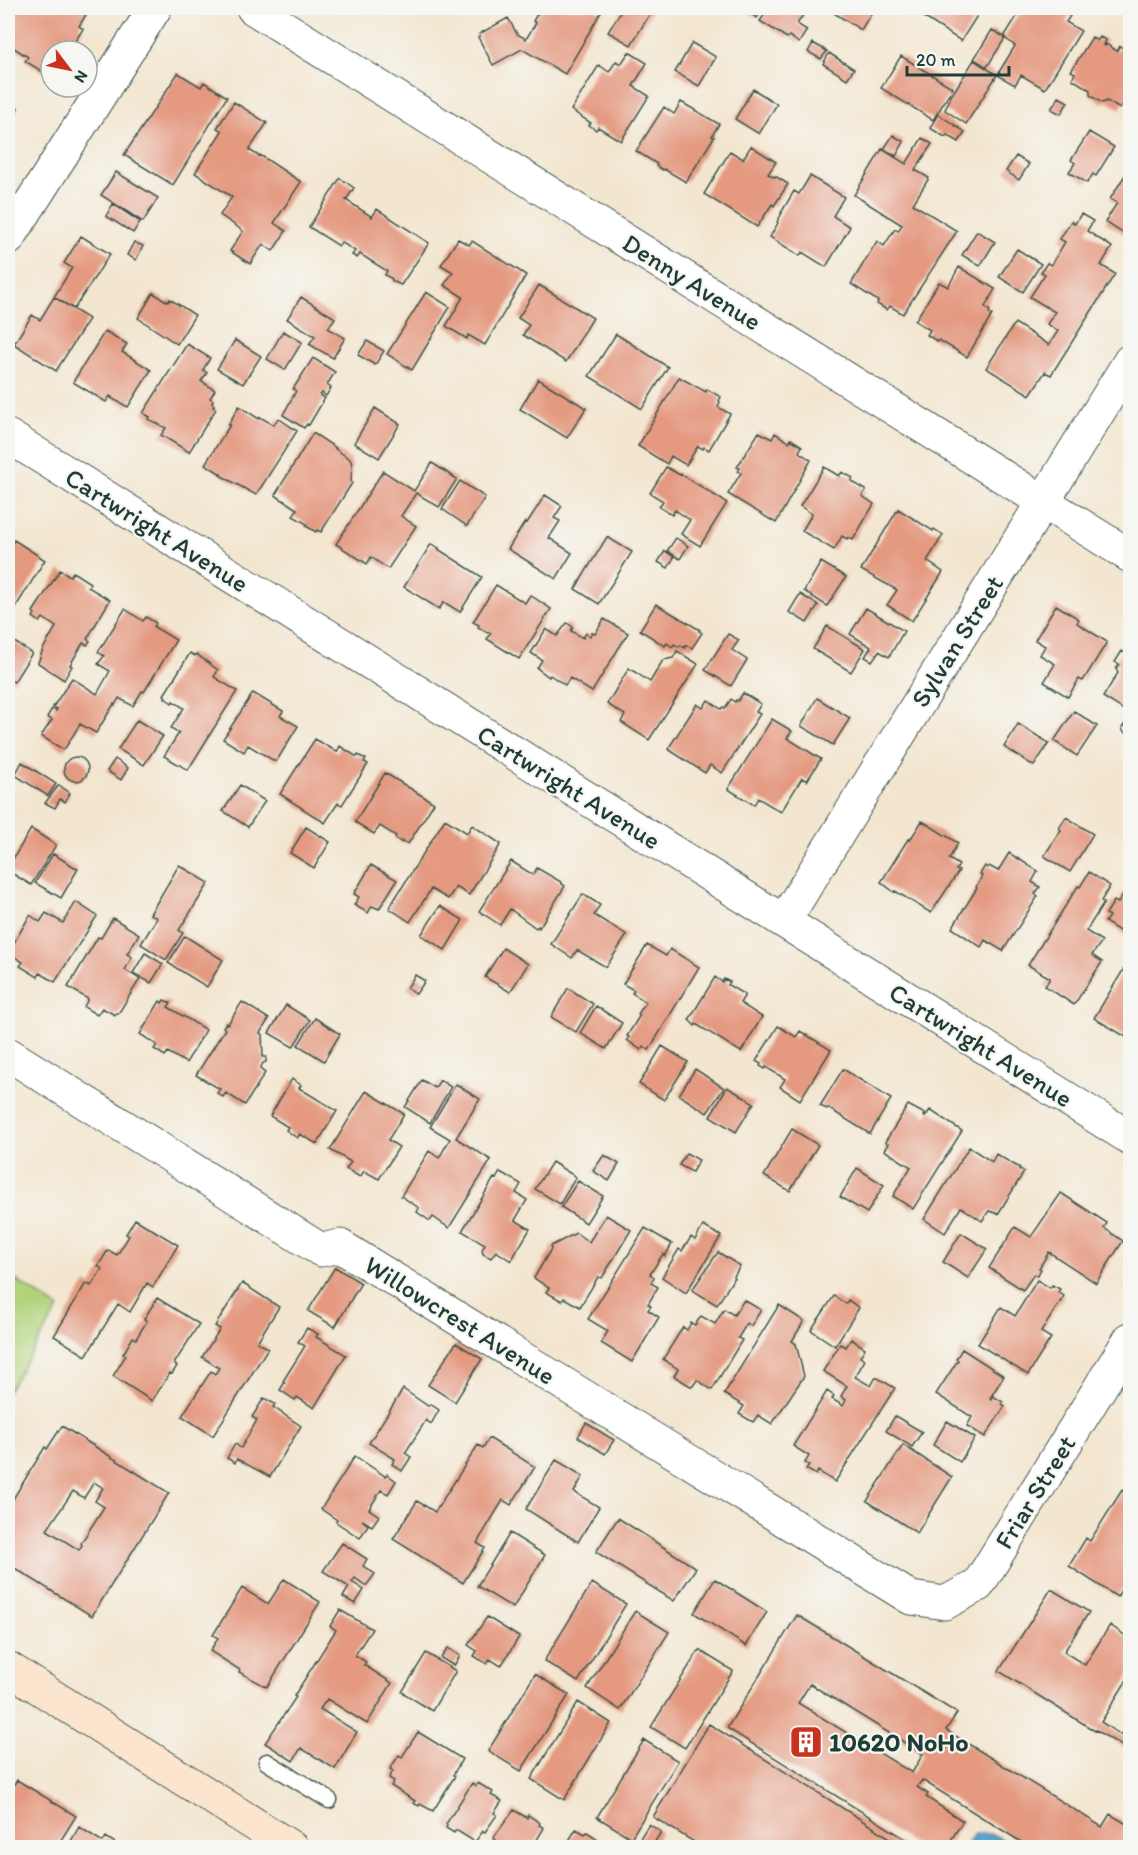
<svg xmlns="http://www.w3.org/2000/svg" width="1138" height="1855" font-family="Itim,sans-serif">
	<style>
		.green { fill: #b0d37b; stroke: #688858; stroke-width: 1.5 }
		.water { fill: #59a4d1; stroke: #3c7082; stroke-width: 1.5 }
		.building { fill: #e49980; fill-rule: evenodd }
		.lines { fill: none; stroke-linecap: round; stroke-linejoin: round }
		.service-casing { stroke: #3f564b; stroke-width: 19 }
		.minor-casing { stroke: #3f564b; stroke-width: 35 }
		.secondary-casing { stroke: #3f564b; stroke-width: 35 }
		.service { stroke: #fff; stroke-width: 16 }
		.minor { stroke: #fff; stroke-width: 33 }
		.secondary { stroke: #fce5cf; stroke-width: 33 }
		.labels { text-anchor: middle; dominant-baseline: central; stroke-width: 4.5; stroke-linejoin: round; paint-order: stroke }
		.street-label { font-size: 26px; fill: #1f3d34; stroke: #f6f6f2 }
		.poi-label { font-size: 26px; font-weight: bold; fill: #1f3d34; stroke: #f6f6f2; text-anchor: start }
	</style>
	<rect width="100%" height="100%" fill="#f6f6f2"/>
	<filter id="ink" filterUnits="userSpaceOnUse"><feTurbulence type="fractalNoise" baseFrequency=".0167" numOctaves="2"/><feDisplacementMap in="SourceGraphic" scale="12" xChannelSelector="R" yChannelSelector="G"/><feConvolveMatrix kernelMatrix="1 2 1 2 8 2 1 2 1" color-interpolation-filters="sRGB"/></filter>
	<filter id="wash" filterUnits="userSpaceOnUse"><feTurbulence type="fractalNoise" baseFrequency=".008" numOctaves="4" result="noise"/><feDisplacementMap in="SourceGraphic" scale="24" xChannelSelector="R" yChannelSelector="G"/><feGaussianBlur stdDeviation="1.35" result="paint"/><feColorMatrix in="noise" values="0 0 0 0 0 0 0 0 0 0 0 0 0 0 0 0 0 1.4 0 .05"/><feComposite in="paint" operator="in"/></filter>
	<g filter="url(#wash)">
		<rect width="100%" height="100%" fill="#f3e6d0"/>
		<path class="green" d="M8 1275 59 1308 8 1391Z"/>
		<path class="water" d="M975 1833C990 1833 1000 1835 1010 1847H968L966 1844Z"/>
		<g id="blocks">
			<path class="building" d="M15 8H90L79 26 83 29 69 51 65 49 64 51H51V70L48 75 25 61 28 57 8 44V20Z
				M449 8H464L460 14Z
				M545 8H593L601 12 565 74 522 49 493 65 478 37 480 36 479 34 508 18 517 34 526 39 536 23 533 21 540 9 543 11Z
				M623 8H650L653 9 631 45 608 32Z
				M741 8H764L757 18Z
				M769 8H808L797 24 807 30 799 43 789 36 787 38 760 21Z
				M838 8H876L874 11 873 10 861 30 834 13Z
				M920 8H982L961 41 917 13Z
				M1022 8H1049L1057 13 1059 10 1070 16 1066 22 1081 31 1045 89 1021 75 1015 85 999 76 1000 73 999 72 1015 46 1005 38 987 67 974 59 992 30 1004 37Z
				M1092 37 1097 41 1100 37 1106 40 1104 45 1105 46 1106 44 1117 51 1120 46 1130 53V93L1120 109 1107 101 1102 103 1090 95V90L1072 79 1075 73 1071 71Z
				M692 43 716 57 699 86 675 72Z
				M813 43 827 51 821 59 808 52Z
				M629 52 647 63 633 86 649 96 621 141 598 127 596 130 589 125 591 123 571 110 599 65 609 72 616 61 621 64Z
				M829 53 854 69 847 79 823 64Z
				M901 56 953 88 933 120 881 88Z
				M974 60 997 75 966 124 945 110 951 96Z
				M178 73 201 87 204 82 227 97 173 185 124 155Z
				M753 89 777 104 759 134 735 119Z
				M1059 97 1068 102 1061 114 1051 109Z
				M8 101 18 108 8 125Z
				M234 102 267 123 249 150 259 156 260 155 301 182 274 223 286 231 273 251 263 244 250 264 230 251 243 231 220 215 232 197 195 173 222 131 217 128Z
				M681 102 719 124 712 136 714 137 686 182 664 169 663 170 656 166 657 164 636 151 664 107 674 114Z
				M938 114 965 132 959 142 947 135 945 137 930 128Z
				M1089 132 1114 147 1096 176 1093 174 1087 183 1069 172 1075 163 1071 160Z
				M893 135 904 142 896 156 884 149Z
				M1130 135V148L1125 144Z
				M922 138 932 144 915 170 929 178 913 204 957 231 903 314 890 306 887 310 877 304 878 301 851 284 877 241 884 246 895 229 898 231 902 225 854 195 882 149 906 164Z
				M751 146 776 162 768 174 774 177 775 176 788 184 774 206 772 204 757 227 704 194 730 151 743 159Z
				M1016 156 1029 164 1019 180 1006 171Z
				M116 172 158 198 143 222 101 195Z
				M1127 172 1130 174V238L1105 222 1117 203 1110 199Z
				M810 176 844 197 833 216 850 227 826 267 802 252 800 256 770 237 778 223 777 222 782 213H781L794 191 799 194Z
				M340 178 354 188 346 200 372 217 377 209 429 243 401 285 392 281V279L385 275 387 271 360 254 357 258 352 255 355 251 341 242 339 246 309 227Z
				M113 204 140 222 133 233 106 216Z
				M1081 214 1093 221 1087 231 1112 247 1101 265 1115 274 1051 375 1045 372 1030 395 986 368 1015 323 1049 345 1058 331 1047 324 1055 312 1030 297 1045 274 1041 272 1047 263 1051 265 1065 242 1060 239 1071 221 1075 224Z
				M977 231 995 242 980 266 962 255Z
				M81 236 110 254 74 309 54 297 72 268 64 263Z
				M458 239 469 245 472 241 526 275 485 345 468 335 467 339 446 326 463 297 444 285 453 272 441 265Z
				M134 242 143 246 136 260 127 255Z
				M1017 249 1041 264 1023 292 999 277Z
				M959 267 995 289 985 307 990 311 989 313 992 315 967 357 939 340 938 342 927 335 930 330 915 321 939 282 948 287Z
				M539 285 593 318 566 362 523 335 529 325 518 318Z
				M426 292 450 307 412 370 387 354Z
				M153 293 168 302 170 299 195 315 177 344 138 318Z
				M54 297 89 319 56 371 14 344 32 315 40 320Z
				M301 297 335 318 328 328 345 338 333 358 309 344 315 336 287 319Z
				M105 331 127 344 122 352 151 370 128 407 111 398 112 397 110 396 106 402 73 382Z
				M283 331 302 342 285 370 267 359Z
				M616 334 668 367 642 409 589 376Z
				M235 340 261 356 243 384 217 369Z
				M367 341 384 351 375 365 358 355Z
				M187 344 210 358 203 370 207 373 201 381 215 390 210 398 213 400 212 403 214 405 213 407 216 409 189 452 161 435 166 428 148 419 150 417 143 413Z
				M313 358 335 372 327 385 331 388 326 396 322 393 320 395 325 398 309 425 307 424 304 428 283 415 296 391 293 389Z
				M679 377 706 392 707 389 721 397 719 401 720 402 718 407 730 414 709 450 704 447 703 449 698 446 686 465 671 456 667 464 638 446Z
				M538 379 586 408 567 438 520 409Z
				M239 406 259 419 260 417 274 425 278 418 297 431 256 495 220 475 221 474 205 464 230 425H228Z
				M375 408 400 424 379 458 354 443Z
				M759 432 772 439 775 433 789 442 791 439 802 446 799 452 811 460 776 523 728 494 741 473 738 471 740 468 737 467Z
				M313 433 336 448 335 449 350 459 352 464 351 482 352 483 321 532 317 530 316 532 306 526 307 524 293 516 297 509 275 495Z
				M432 463 457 479 439 507 416 493 401 516 416 526 388 569 371 557 367 564 336 544 383 471 414 491Z
				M666 467 680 475 681 474 727 503 700 546 681 534 690 520 675 510 672 515 659 507 663 501 650 493Z
				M824 467 839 476 842 472 853 478 851 481 866 490 862 496 874 504 853 540 848 537 847 539 842 536 834 550 802 531 812 514 800 506Z
				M460 481 485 497 467 526 442 509Z
				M545 495 562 506 554 518 560 521 549 538 572 553 556 579 508 549 525 522 527 523Z
				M898 509 933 531 934 529 943 535 927 561 943 572 912 621 887 605 897 590 861 570Z
				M607 537 632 552 599 604 575 589Z
				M676 538 688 546 680 559 667 551Z
				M14 540 45 560 14 610 8 606V546L10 547Z
				M431 544 439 548 438 549 482 577 460 612 444 602 439 609 404 587Z
				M665 551 674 557 668 568 658 562Z
				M821 562 846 577 827 606 804 591Z
				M60 570 70 576 73 572 90 583 88 587 110 600 87 639 90 641 87 645 83 643 70 665 72 666 64 680 38 663 43 649 56 627 43 618 40 622 33 617 35 614 33 612Z
				M496 585 525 603 530 595 551 609 519 659 487 639 491 633 489 632 488 633 478 627 479 625 473 622Z
				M800 594 818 605 807 623 789 612Z
				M656 604 700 630 699 631 702 633 692 648 686 645 685 648 680 645 679 647 674 644 672 647 667 643 665 646 640 630Z
				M1056 605 1079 619 1077 623 1107 642 1083 681 1079 679 1068 697 1044 682 1055 664 1040 655 1045 646 1035 640Z
				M866 608 904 631 889 657 879 651 872 661 865 657 871 647 850 634Z
				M125 609 143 621 146 617 156 623 154 627 176 640 144 692 142 691 133 706 119 698 115 705 114 704 96 733 80 724 64 750 41 736 52 720 47 717 52 709 56 711 57 709 53 707 72 678 97 694 110 671 98 664 104 656 98 652Z
				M604 619 628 633 592 692 570 678 565 685 550 675 549 677 537 668 542 660 531 653 546 629 557 636 567 623 573 627 571 631 583 638 586 633 590 636 592 633 595 634Z
				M827 626 865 649 851 672 813 649Z
				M728 634 739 640 732 650 747 660 731 686 705 670Z
				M8 638 32 653 14 682 10 680 8 683Z
				M1129 649 1130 650V714L1103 697 1118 673 1116 669 1119 664 1115 662 1122 651 1126 654Z
				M677 651 698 664 649 740 621 722 625 715 607 704 629 668 650 682 663 660 673 658Z
				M190 653 195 656 196 654 218 670 214 677 237 691 188 770 164 756 179 733 171 728 184 708 173 701 172 703 165 698 166 697 164 695Z
				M253 693 283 711 280 716 298 726 276 762 248 745 244 752 223 739Z
				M743 693 761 704 756 712 760 714 722 773 710 765 705 773 668 749 697 704 703 708 708 700 721 709 723 707 725 708 731 699 735 702 736 700 738 701Z
				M817 698 850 718 833 745 801 726Z
				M1074 711 1097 726 1077 756 1054 741Z
				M1130 716V736L1123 731 1122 728Z
				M772 719 792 731 787 738 821 759 807 781 802 778 781 812 758 798 754 805 728 789Z
				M137 720 163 736 144 765 118 749Z
				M1018 724 1049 743 1034 766 1004 747Z
				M315 739 337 752 340 746 357 757 358 755 366 759 364 762 368 764 342 805 338 803 325 823 280 794Z
				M64 769a12 12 0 1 1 24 0a12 12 0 1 1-24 0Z
				M115 759 128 768 121 780 107 771Z
				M22 762 56 784 48 796 15 775Z
				M385 773 434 803 408 844 403 841 402 843 395 838 396 836 380 826 374 834 355 822Z
				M59 785 70 793 65 802 60 799 55 808 45 803Z
				M240 785 265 801 248 827 223 811Z
				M1066 817 1093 834 1070 872 1044 856 1061 830 1059 828Z
				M445 819 467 833 472 825 501 844 469 895 456 887 448 899 431 889 410 922 389 908Z
				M922 821 958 843 949 859 959 865 956 870 959 871 931 913 895 891 894 892 881 882 908 839 910 840Z
				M306 827 330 842 314 868 290 853Z
				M31 829 56 845 31 885 8 871V867Z
				M1009 853 1038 871 1032 882 1040 887 1035 894 1038 896 1003 951 985 940 981 947 952 928 977 888 976 887 982 876 980 874 985 866 987 868 989 866 998 871Z
				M53 854 78 869 61 898 35 883Z
				M511 861 533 875 537 868 561 882V883L565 886 539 928 538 926 536 928 510 909 500 925 479 911Z
				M179 865 209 883 179 930 183 933 166 960 141 944 157 918 150 914Z
				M371 865 397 880 379 909 372 906 368 913 354 905 359 897 354 894Z
				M1089 872 1110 886 1101 901 1104 903 1086 931 1102 941 1092 955 1102 962 1074 1005 1045 986 1050 978 1028 965 1078 886 1080 887Z
				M1130 882V938L1105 922 1109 916 1106 914 1114 901 1118 903Z
				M583 894 600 905 594 915 627 935 606 967 577 950 572 958 551 944Z
				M76 902 97 916 55 982 40 973 38 977 20 966 23 962 8 953 30 915 40 922 46 913 63 923Z
				M440 906 463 920 445 950 421 935Z
				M113 918 139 934 127 954 132 957 125 970 140 979 118 1014 116 1013 115 1015 102 1008 97 1015 84 1007 88 999 68 987 98 937 101 938Z
				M185 936 223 960 207 987 168 963Z
				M647 945 666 956 670 949 699 967 649 1050 643 1046 641 1050 627 1040 629 1037 627 1036 640 1015 638 1014 646 1002 632 993 634 990 623 984Z
				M503 948 528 964 510 992 485 977Z
				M145 953 163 964 151 983 133 973Z
				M1125 967 1130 970V1031L1126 1037 1094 1018Z
				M415 975 425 981 416 994 407 988Z
				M715 977 722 982 724 979 730 982 728 985 745 995 740 1003 762 1017 741 1052 696 1024 695 1026 689 1020Z
				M568 988 593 1004 576 1032 551 1017Z
				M164 1000 171 1003 168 1007 206 1030 186 1063 168 1052 165 1056 154 1049 157 1045 140 1034 160 1001 162 1003Z
				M242 1002 269 1019 260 1033 262 1034 263 1057H266V1062L263 1063 260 1069 265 1073 245 1105 226 1093 223 1097 217 1093 220 1089 196 1075 225 1029 223 1027 226 1023 228 1024Z
				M286 1005 310 1020 293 1047 269 1033Z
				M596 1006 622 1023 606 1049 580 1033Z
				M315 1018 340 1034 324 1061 298 1045Z
				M778 1026 796 1037 800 1031 831 1050 800 1100 780 1087 785 1079 766 1067 765 1069 760 1066 761 1064 756 1061Z
				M662 1046 688 1062 664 1100 639 1084Z
				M695 1069 724 1088 707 1113 679 1095Z
				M843 1069 891 1099 870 1134 828 1108 827 1109 820 1106Z
				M292 1079 301 1085 299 1088 337 1111 317 1144 300 1134 297 1138 286 1130 288 1127 270 1116Z
				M422 1080 435 1088 440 1080 451 1087 430 1123 405 1107Z
				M456 1084 480 1099 456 1138 491 1160 449 1228 433 1217 430 1221 417 1212 419 1208 401 1196 429 1151 439 1158 450 1139 430 1127Z
				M727 1087 754 1103 736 1132 710 1116Z
				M366 1091 404 1114 388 1140 399 1147 379 1179 364 1171 360 1177 346 1169 351 1162 330 1150Z
				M908 1105 925 1114 924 1116 925 1117 930 1110 962 1131 913 1209 893 1196 911 1167 884 1150 888 1144 885 1142Z
				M792 1129 818 1145 790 1191 764 1176Z
				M969 1147 992 1162 996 1154 1020 1168 1019 1169 1024 1172 998 1214 989 1211 982 1221 961 1207 945 1233 924 1219Z
				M686 1153 699 1160 692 1172 679 1165Z
				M604 1155 619 1164 609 1181 593 1171Z
				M552 1162 576 1177 560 1204 535 1189Z
				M857 1168 884 1185 867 1213 840 1197Z
				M500 1172 521 1184 516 1193 527 1200 515 1220 530 1229 511 1261 496 1251 491 1258 483 1254 482 1250 485 1244 462 1231 494 1178 496 1179Z
				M578 1181 603 1196 586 1223 561 1207Z
				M1061 1193 1107 1223 1104 1228 1123 1241 1096 1283 1049 1252 1039 1268 1041 1269 1037 1276 1034 1274 1023 1290 989 1268 1015 1227 1031 1237Z
				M606 1215 631 1230 602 1278 598 1277 580 1307 564 1298 562 1301 546 1292 549 1288 534 1278 551 1249V1246L576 1233 589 1242Z
				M135 1219 178 1245 153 1287 147 1283 130 1312 118 1304 86 1356 54 1336 86 1283 91 1286 102 1269 98 1266 108 1250 117 1255 129 1236 126 1234Z
				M703 1226 721 1236 686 1293 662 1277 679 1249 682 1251 691 1237 695 1240Z
				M645 1228 672 1244 665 1256 663 1254 650 1274 654 1277 651 1283 658 1287 648 1304 651 1306 648 1310 659 1317 632 1362 601 1343 608 1331 588 1319Z
				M961 1233 987 1249 968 1278 943 1262Z
				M718 1252 740 1266 733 1278H734L717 1305 692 1290Z
				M335 1267 361 1283 335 1327 308 1311Z
				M1037 1280 1050 1288 1052 1285 1060 1289 1058 1292 1064 1296 1041 1332 1051 1338 1028 1375 978 1344 1001 1307 1015 1316Z
				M242 1283 279 1307 257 1342 268 1348 213 1436 182 1416 211 1371 215 1374 219 1368 202 1357 220 1329 215 1326Z
				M834 1296 846 1304 848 1300 859 1308 835 1346 811 1330Z
				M157 1298 199 1324 174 1364 177 1366 172 1374 170 1373 152 1401 113 1376 126 1355 123 1354 133 1337 136 1339 147 1321 144 1319Z
				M744 1300 761 1310 751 1326 747 1323 738 1338 742 1340 712 1390 697 1380 692 1387 674 1376 678 1369 663 1359 683 1327 687 1330 691 1323 695 1325 701 1316 715 1324 724 1309 734 1315Z
				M779 1305 804 1321 792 1341 796 1344 804 1376 772 1424 758 1415 753 1422 739 1414 744 1406 724 1394Z
				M307 1328 318 1334 316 1337 346 1355 314 1408 297 1397 295 1400 280 1390 285 1382 283 1381 305 1346 298 1342Z
				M851 1339 865 1348 860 1357 865 1360 855 1377 871 1386 876 1377 895 1388 835 1482 818 1471 816 1475 806 1469 809 1465 805 1463 809 1456 793 1446 827 1391 834 1396 832 1399 843 1406 846 1400 841 1396 847 1386 823 1371 840 1344 846 1347Z
				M456 1343 482 1359 455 1402 428 1385Z
				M962 1349 1004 1376 990 1398 992 1399 993 1396 1003 1402 1002 1404 1005 1406 985 1437 967 1426 972 1417 936 1394 958 1360 956 1359Z
				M403 1389 428 1406 430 1404 439 1410 431 1424 426 1420 405 1453 411 1457 402 1471 392 1464 395 1459 369 1443Z
				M264 1398 275 1404 273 1407 301 1426 270 1477 237 1459 235 1463 227 1458 235 1444 241 1448 257 1420 252 1417Z
				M895 1416 922 1432 912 1447 886 1431Z
				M947 1421 975 1438 960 1462 933 1445Z
				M586 1423 614 1440 605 1454 578 1437Z
				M62 1426 169 1493 92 1616 8 1564V1507L45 1447 47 1449ZM94 1482 103 1488 95 1501 104 1507 81 1543 82 1545 79 1550 47 1530 73 1491 84 1498Z
				M489 1438 535 1467 511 1505 503 1500 477 1543 485 1548 463 1583 393 1539 417 1501 435 1512 478 1445 483 1448Z
				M903 1445 952 1477 917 1533 867 1501Z
				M355 1456 385 1476 387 1474 396 1481 388 1494 381 1490 369 1509 379 1516 372 1526 362 1520 368 1525 360 1538 336 1522 337 1520 321 1509Z
				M556 1460 583 1476 574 1492 599 1507 578 1542 526 1509Z
				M1122 1490 1130 1495V1576L1117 1597 1069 1566 1086 1538 1090 1541Z
				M618 1518 696 1568 674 1601 596 1552Z
				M510 1533 545 1555 513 1608 477 1586Z
				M342 1543 367 1559 363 1566 375 1574 366 1586 355 1578 352 1582 364 1590 355 1604 343 1597 349 1587 323 1571Z
				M284 1579 320 1602 267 1687 239 1672 240 1670 210 1651 218 1638 213 1635 242 1588 268 1604Z
				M715 1579 767 1612 746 1646 694 1613Z
				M592 1583 626 1604 578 1682 544 1661Z
				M1051 1589 1089 1612 1064 1652 1085 1665 1110 1625 1130 1639V1675L1101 1722 1130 1741 1125 1748 1096 1730 1095 1731 999 1671Z
				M340 1610 372 1629 355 1655 366 1662 364 1665 392 1683 367 1724 327 1699 320 1709 357 1732 335 1769 301 1748 293 1761 265 1743 296 1697 294 1696 336 1630 330 1626Z
				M635 1611 669 1632 620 1710 587 1688Z
				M797 1615 957 1713 946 1730 1102 1827 1110 1814 1130 1826V1848H1031L922 1780 917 1787 928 1794 926 1797 963 1821 946 1848H920L727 1728ZM810 1684 923 1754 912 1773 798 1703Z
				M487 1617 519 1637 501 1666 490 1659 487 1664 474 1656 477 1651 468 1645Z
				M448 1648 460 1656 454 1666 441 1658Z
				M699 1650 733 1671 685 1748 651 1727Z
				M426 1653 456 1671 432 1711 402 1692Z
				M535 1674 569 1695 521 1771 488 1751Z
				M578 1702 611 1723 564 1800 531 1779Z
				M709 1724 906 1848H704L653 1817Z
				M418 1732 462 1759 453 1775 455 1776 433 1811 420 1804 419 1806 413 1803 415 1801 391 1786 394 1781 389 1778 393 1771 390 1769 399 1755 402 1757Z
				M644 1740 678 1761 631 1838 597 1817Z
				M17 1780 76 1816 56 1848H10L11 1845 8 1843V1795Z
				M472 1783 476 1786 478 1783 493 1792 491 1795 502 1801 494 1813 497 1815 485 1832 483 1831 475 1842 456 1830 454 1833 446 1828 447 1826 446 1824Z
				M514 1810 527 1818 528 1815 540 1823 539 1825 544 1828 532 1848H491L496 1840 493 1838Z
				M649 1824 661 1832 651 1848H637L635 1846Z
				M79 1827 103 1842 106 1837 123 1848H67Z
				M576 1829 585 1834 587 1832 612 1848H568L571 1844 568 1842Z"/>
		</g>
	</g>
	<g filter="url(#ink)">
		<use href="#blocks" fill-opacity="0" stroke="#3f564b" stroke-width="1.5"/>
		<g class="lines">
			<defs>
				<path id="service" d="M267 1762 329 1800"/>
				<path id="minor" d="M253 8 1130 556
					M8 239 155 8
					M8 436 1130 1138
					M784 921 1130 361
					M8 1054 321 1250 340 1246 911 1598 945 1603 978 1585 1130 1339"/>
				<path id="secondary" d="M8 1668 292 1848"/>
			</defs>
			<use href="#service" class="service-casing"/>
			<use href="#minor" class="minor-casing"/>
			<use href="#secondary" class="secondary-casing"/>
			<use href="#service" class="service"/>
			<use href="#minor" class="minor"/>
			<use href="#secondary" class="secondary"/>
		</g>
	</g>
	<defs>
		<symbol id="building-square" viewBox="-11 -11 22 22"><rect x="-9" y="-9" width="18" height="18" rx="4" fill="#c8321e" stroke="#f6f6f2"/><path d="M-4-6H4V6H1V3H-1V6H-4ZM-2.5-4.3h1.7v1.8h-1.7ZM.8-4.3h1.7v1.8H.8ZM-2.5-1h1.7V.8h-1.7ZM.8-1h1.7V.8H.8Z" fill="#fff"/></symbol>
	</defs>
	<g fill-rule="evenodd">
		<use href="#building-square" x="787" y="1723" width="38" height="38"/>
	</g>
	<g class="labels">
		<g class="street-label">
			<text transform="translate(692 282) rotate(32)">Denny Avenue</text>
			<text transform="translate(157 530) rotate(32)">Cartwright Avenue</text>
			<text transform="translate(957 641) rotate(-58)">Sylvan Street</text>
			<text transform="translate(569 787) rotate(32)">Cartwright Avenue</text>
			<text transform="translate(981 1045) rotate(32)">Cartwright Avenue</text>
			<text transform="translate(460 1320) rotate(32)">Willowcrest Avenue</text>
			<text transform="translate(1035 1492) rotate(-58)">Friar Street</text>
		</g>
		<g class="poi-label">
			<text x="829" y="1742">10620 NoHo</text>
		</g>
	</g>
	<rect width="1138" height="1855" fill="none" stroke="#f6f6f2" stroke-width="30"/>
	<g transform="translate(69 69) rotate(122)"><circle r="28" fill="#f6f6f2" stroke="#a0aca6" stroke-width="1.5"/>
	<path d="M0-4.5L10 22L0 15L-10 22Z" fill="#c8321e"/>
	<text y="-9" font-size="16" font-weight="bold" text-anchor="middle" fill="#1f3d34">N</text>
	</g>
	<path d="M907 66v9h102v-9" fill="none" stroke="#1f3d34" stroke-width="3"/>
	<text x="916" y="66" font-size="18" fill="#1f3d34" stroke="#f6f6f2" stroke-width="4.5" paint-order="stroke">20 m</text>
</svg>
